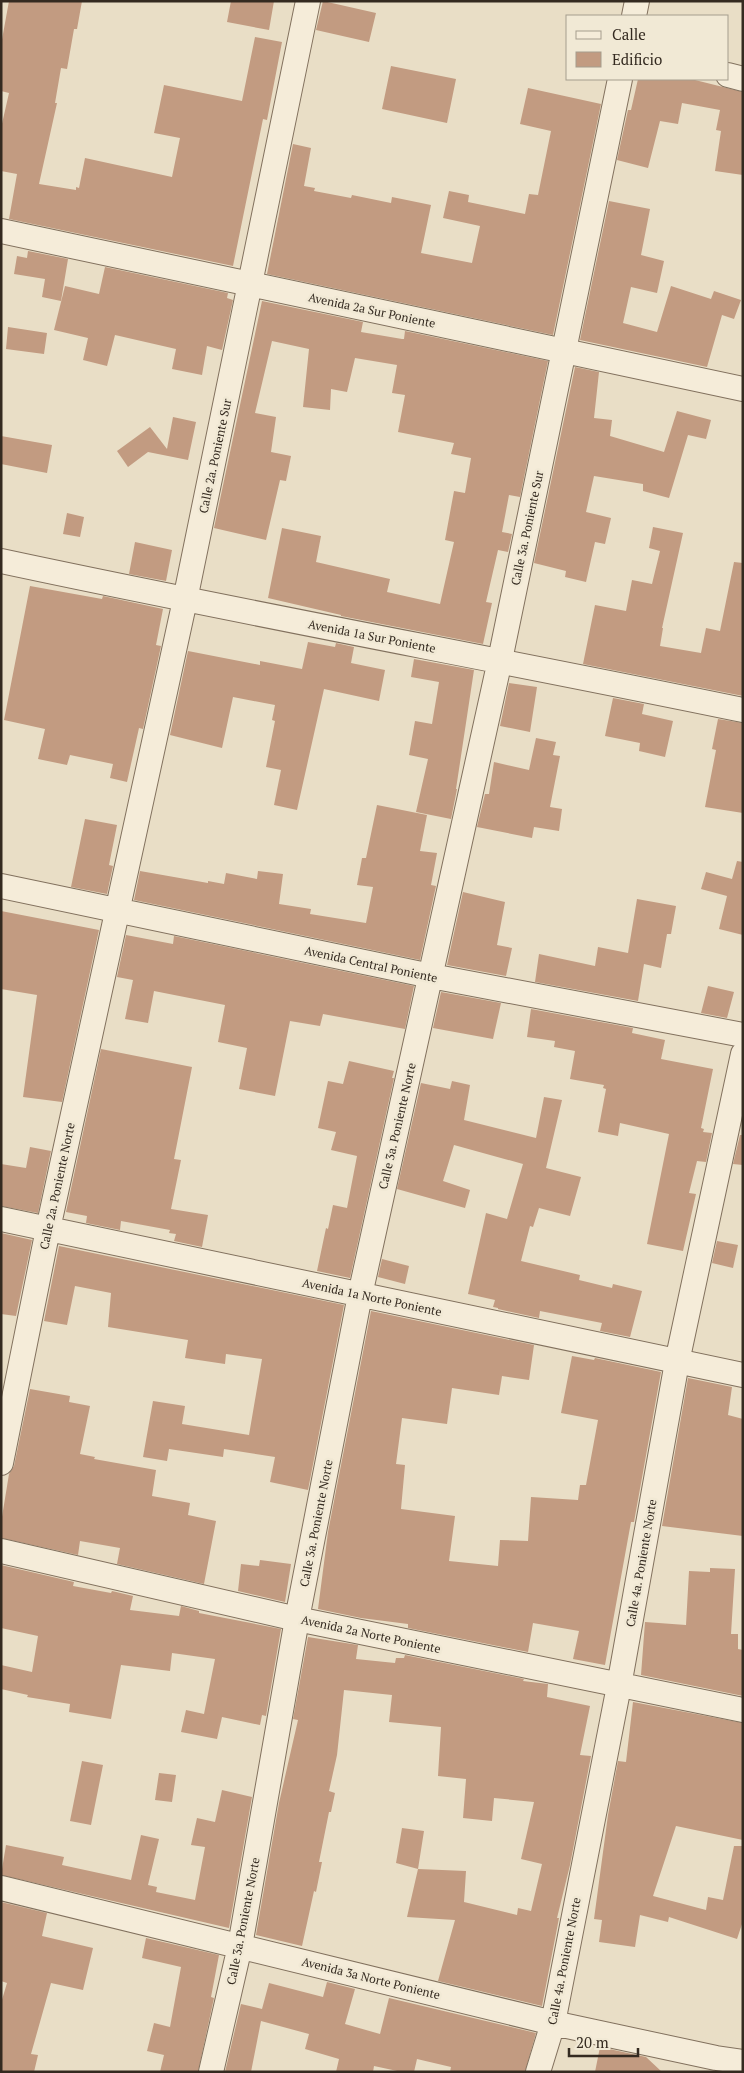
<svg xmlns="http://www.w3.org/2000/svg" width="744" height="2073" font-family="'PT Serif',serif">
	<style>
		.building { fill: #c29b81 }
		.lines { fill: none; stroke-linecap: round; stroke-linejoin: round }
		.minor-casing { stroke: #82715e; stroke-width: 26 }
		.minor { stroke: #f5ecd9; stroke-width: 24 }
		.labels { text-anchor: middle; dominant-baseline: central; stroke-width: 5; stroke-linejoin: round; paint-order: stroke }
		.street-label { font-size: 12px; fill: #342a20; stroke: #f1e9d5 }
	</style>
	<rect width="100%" height="100%" fill="#e9dec6"/>
	<path class="building" d="M9 1H82L77 29H74L67 69 61 68 55 103H57L39 184 76 190V187L79 188 85 158 172 177 180 138 154 133 164 85 242 101 255 37 282 42 267 120 263 119 233 266 9 219 17 174 1 171V128L9 93 1 91V45Z
		M231 1H274L269 30 227 22Z
		M323 1 376 13 369 42 316 30Z
		M391 66 456 79 447 123 382 109Z
		M638 79H691L743 92V175L715 171 721 131 716 130 720 110 682 103 678 124 660 121 648 168 617 160 628 110H631Z
		M528 88 601 104 553 335 267 274 293 144 311 148 304 186 315 188 314 191 351 198 352 195 391 203 392 197 431 205 421 253 472 263 480 226 443 218 449 191 469 195 468 202 525 214 529 194 538 195 551 131 520 124Z
		M609 201 650 209 641 255 664 261 657 293 631 287 623 323 657 332 671 286 711 299 714 291 741 300 734 319 722 315 707 367 580 340Z
		M28 251 68 259 61 301 42 297 45 279 14 274 17 256 27 258Z
		M105 267 228 293 227 298 233 300 222 350 207 346 202 375 172 369 176 349 115 335 107 366 83 360 88 338 54 330 65 286 99 294Z
		M262 301 363 322 361 332 402 339H404L405 331 548 361 520 497 509 495 502 532 512 534 508 552 498 550 486 602 492 603 483 644 341 616V615L268 598 282 528 321 536 316 562 390 579 387 592 440 604 454 542 445 540 454 491 465 493 471 458 451 454 454 443 398 432 405 395 392 393 397 365 355 358 347 392 331 389 330 410 303 407 309 349 272 341 255 413 276 417 271 452 291 456 286 481 280 480 266 540 214 528Z
		M8 327 47 333 44 354 6 349Z
		M575 367 599 372 594 418 612 420 610 436 664 452 677 411 711 420 706 439 688 435 669 498 643 491V484L594 476 586 512 611 518 605 544 595 542 586 582 565 577 566 571 534 563Z
		M173 417 196 422 188 460 148 452 128 467 117 451 150 427 167 449Z
		M1 436 52 445 47 473 1 464Z
		M67 513 84 517 80 537 63 534Z
		M653 527 683 533 662 628H663L660 646 701 653 706 628 720 631 734 562 743 563V696L583 664 595 605 626 611 632 580 652 584 660 551 649 548Z
		M135 542 172 550 166 581 129 574Z
		M30 586 102 599 103 596 163 609 156 645 161 646 143 729 139 728 127 782 110 778 113 764 70 755 67 765 38 759 45 729 4 720Z
		M308 642 335 647 336 643 354 647 351 663 385 670 379 701 324 689 297 810 274 805 281 770 266 767 275 721 272 720 275 705 233 697 222 748 170 735 188 651 260 665V661L302 669Z
		M414 659 474 670 456 789H457L451 819 416 812 428 759 409 755 415 721 432 724 439 682 411 677Z
		M509 683 537 687 530 732 500 726Z
		M613 698 644 704 642 714 673 721 665 757 639 751 640 743 605 736Z
		M718 719 743 723V813L705 807 716 750 712 749Z
		M536 738 556 742 553 755 560 756 550 807 562 809 559 831 534 827 532 838 477 827 485 794H489L494 762 529 770Z
		M377 805 427 815 420 851 437 853 431 885 436 886 420 960 134 900 140 871 208 883V881L224 884 226 873 257 879 258 871 283 874 279 904 311 909 310 914 366 923 373 887 357 885 362 858H366Z
		M85 819 117 825 109 865 113 866 107 894 71 887Z
		M737 861 743 862V935L719 929 727 896 701 889 706 872 732 879Z
		M463 892 505 902 497 945 512 948 506 976 447 965Z
		M637 899 676 906 671 934H667L661 968 644 964 638 1001 535 982 539 954 595 966 598 947 628 953Z
		M1 911 99 930 62 1102 23 1097 37 995 1 989Z
		M126 935 173 944 174 936 414 986 405 1029 323 1014 320 1026 290 1021 275 1096 239 1089 247 1048 218 1042 225 1005 154 991 148 1023 125 1019 133 980 117 977Z
		M708 986 734 992 727 1018 701 1013Z
		M441 992 501 1003 493 1039 433 1028Z
		M531 1009 633 1028 632 1033 665 1040 661 1059 713 1069 701 1128 704 1129 703 1132 712 1133 706 1162 697 1161 689 1193 696 1194 683 1251 647 1244 669 1134 620 1123 618 1136 598 1132 606 1089 603 1088 604 1085 570 1079 575 1051 554 1047 555 1041 527 1037Z
		M101 1049 192 1067 174 1159 181 1160 171 1209 208 1215 202 1247 174 1241 176 1234 169 1233 170 1230 121 1221 120 1230 86 1223 87 1216 66 1212Z
		M349 1061 394 1071 392 1078H394L350 1278 317 1271 326 1228 328 1229 333 1205 347 1208 357 1156 331 1150 336 1132 318 1128 328 1081 343 1084Z
		M452 1081 470 1085 464 1120 536 1138 544 1097 562 1100 546 1168 581 1177 570 1216 539 1208 533 1227 530 1226 521 1261 580 1275 579 1280 612 1288 613 1284 642 1291 630 1337 600 1331 602 1323 540 1311 539 1318 498 1309V1308L493 1307 495 1300 468 1294 486 1213 507 1219 523 1164 454 1145 443 1181 470 1190 465 1208 397 1189 421 1083 450 1089Z
		M740 1135H743V1165L733 1164Z
		M30 1147 51 1151 38 1213 1 1206V1164L26 1168Z
		M1 1233 32 1240 16 1316 1 1314Z
		M717 1241 738 1245 733 1268 712 1263Z
		M59 1246 344 1305 308 1490 270 1482 275 1457 224 1449 223 1457 169 1449 167 1461 143 1457 153 1401 185 1406 182 1424 249 1435 262 1359 226 1354 225 1364 185 1358 188 1340 108 1327 111 1293 75 1286 67 1325 44 1321Z
		M382 1259 409 1266 405 1284 378 1277Z
		M371 1311 534 1345 529 1380 502 1376 499 1395 452 1388 447 1424 402 1418 396 1464 405 1465 401 1509 455 1516 449 1561 498 1566 500 1540 528 1541 531 1497 578 1500 580 1485H586L598 1420 561 1413 572 1356 594 1360 595 1358 661 1372 634 1522H631L605 1665 573 1659 579 1631 533 1623 528 1652 408 1628V1624L361 1618 318 1609 328 1532Z
		M688 1378 732 1387 728 1415 743 1419V1536L662 1526Z
		M30 1389 70 1396 69 1402 90 1406 80 1454 95 1457 94 1459 156 1470 152 1496 190 1503 188 1515 216 1521 204 1584 117 1564 120 1548 80 1541 78 1555 1 1538V1523L9 1474 14 1466Z
		M260 1560 291 1564 285 1602 238 1591 241 1564 259 1566Z
		M1 1565 74 1582 73 1586 111 1593 112 1591 133 1596 130 1610 179 1616 181 1606 199 1611V1613L281 1629 266 1716 262 1715 260 1725 222 1717 217 1739 181 1732 186 1710 204 1714 215 1659 172 1653 170 1671 121 1665 111 1719 69 1712 70 1704 27 1697 28 1695 1 1689V1665L32 1672 38 1636 1 1628Z
		M710 1568 735 1569 731 1634H738V1649L743 1650V1696L641 1675 645 1622 686 1625 689 1571 710 1572Z
		M308 1637 358 1645 356 1659 395 1663 396 1658H404L405 1655 524 1679 523 1681 548 1684 547 1697 590 1706 580 1755 591 1756 570 1865 557 1918H559L542 2006 438 1981 455 1920 407 1917 418 1869 466 1871 464 1902 517 1915 518 1908 531 1911 542 1864 521 1859 534 1802 494 1798 492 1821 463 1818 466 1779 438 1776 441 1727 389 1722 392 1695 344 1690 337 1755 329 1791 335 1793 331 1812H329L319 1862H322L316 1892 314 1891 302 1946 256 1935 279 1803 298 1720 293 1719Z
		M633 1702 743 1723V1840L676 1826 653 1896 706 1910 708 1897 723 1900 734 1846H743V1921L737 1939 669 1917 668 1922 640 1915 635 1947 599 1942 602 1920 594 1919 608 1815 618 1761 626 1762Z
		M82 1761 103 1765 91 1825 70 1821Z
		M159 1773 176 1775 172 1802 155 1800Z
		M222 1790 252 1797 229 1928 1 1875 6 1845 64 1857 62 1865 131 1880 141 1835 159 1839 148 1885 157 1887 156 1892 195 1900 205 1847 191 1845 197 1818 215 1822Z
		M402 1828 424 1831 418 1869 396 1863Z
		M1 1902 47 1913 42 1936 93 1948 83 1990 51 1983 31 2054 38 2055 34 2072H1V2003L7 1983 1 1981Z
		M146 1938 219 1955 211 1997 214 1998 198 2072H160L164 2055 147 2051 154 2023 170 2027 181 1967 142 1958Z
		M327 1982 355 1989 345 2024 380 2034 389 1998 536 2033 525 2072H450L451 2067 417 2059 414 2072H402L374 2066 373 2072H336L339 2059 305 2049 309 2034 261 2021 251 2072H225L241 2004 262 2009 269 1983 323 1997Z
		M600 2047 646 2057 662 2072H595Z"/>
	<g class="lines">
		<defs>
			<path id="minor" d="M634 16 637 1
				M728 75 743 79
				M1 231 743 389
				M1 561C248 614 496 659 743 710
				M1 886 431 976 743 1035
				M1 1219 743 1375
				M1 1463 48 1229 185 600 308 1
				M1 1551 297 1619 743 1710
				M1 1888 553 2023 716 2058 743 2062
				M211 2072 240 1946 297 1619 360 1295 500 660 620 79
				M538 2072 553 2023 619 1686 677 1362 743 1054"/>
		</defs>
		<use href="#minor" class="minor-casing"/>
		<use href="#minor" class="minor"/>
	</g>
	<g class="labels">
		<g class="street-label">
			<text transform="translate(372 310) rotate(12)">Avenida 2a Sur Poniente</text>
			<text transform="translate(215 456) rotate(-78)">Calle 2a. Poniente Sur</text>
			<text transform="translate(527 528) rotate(-78)">Calle 3a. Poniente Sur</text>
			<text transform="translate(372 636) rotate(11)">Avenida 1a Sur Poniente</text>
			<text transform="translate(371 964) rotate(12)">Avenida Central Poniente</text>
			<text transform="translate(397 1126) rotate(-77)">Calle 3a. Poniente Norte</text>
			<text transform="translate(57 1186) rotate(-78)">Calle 2a. Poniente Norte</text>
			<text transform="translate(372 1297) rotate(12)">Avenida 1a Norte Poniente</text>
			<text transform="translate(316 1523) rotate(-79)">Calle 3a. Poniente Norte</text>
			<text transform="translate(641 1563) rotate(-80)">Calle 4a. Poniente Norte</text>
			<text transform="translate(371 1634) rotate(12)">Avenida 2a Norte Poniente</text>
			<text transform="translate(243 1921) rotate(-79)">Calle 3a. Poniente Norte</text>
			<text transform="translate(564 1961) rotate(-79)">Calle 4a. Poniente Norte</text>
			<text transform="translate(371 1978) rotate(14)">Avenida 3a Norte Poniente</text>
		</g>
	</g>
	<rect width="744" height="2073" fill="none" stroke="#342a20" stroke-width="5"/>
	<rect x="566" y="15" width="162" height="65" fill="#f1e9d5" stroke="#a59d8d"/>
	<rect x="576" y="31" width="25" height="8" fill="#f5ecd9" stroke="#a59d8d"/>
	<text x="612" y="40" font-size="15" fill="#342a20">Calle</text>
	<rect x="576" y="52" width="25" height="15" fill="#c29b81" stroke="#a59d8d"/>
	<text x="612" y="65" font-size="15" fill="#342a20">Edificio</text>
	<path d="M569 2048v8h69v-8" fill="none" stroke="#342a20" stroke-width="2.5"/>
	<text x="576" y="2048" font-size="15" fill="#342a20" stroke="#f1e9d5" stroke-width="4" paint-order="stroke">20 m</text>
</svg>
